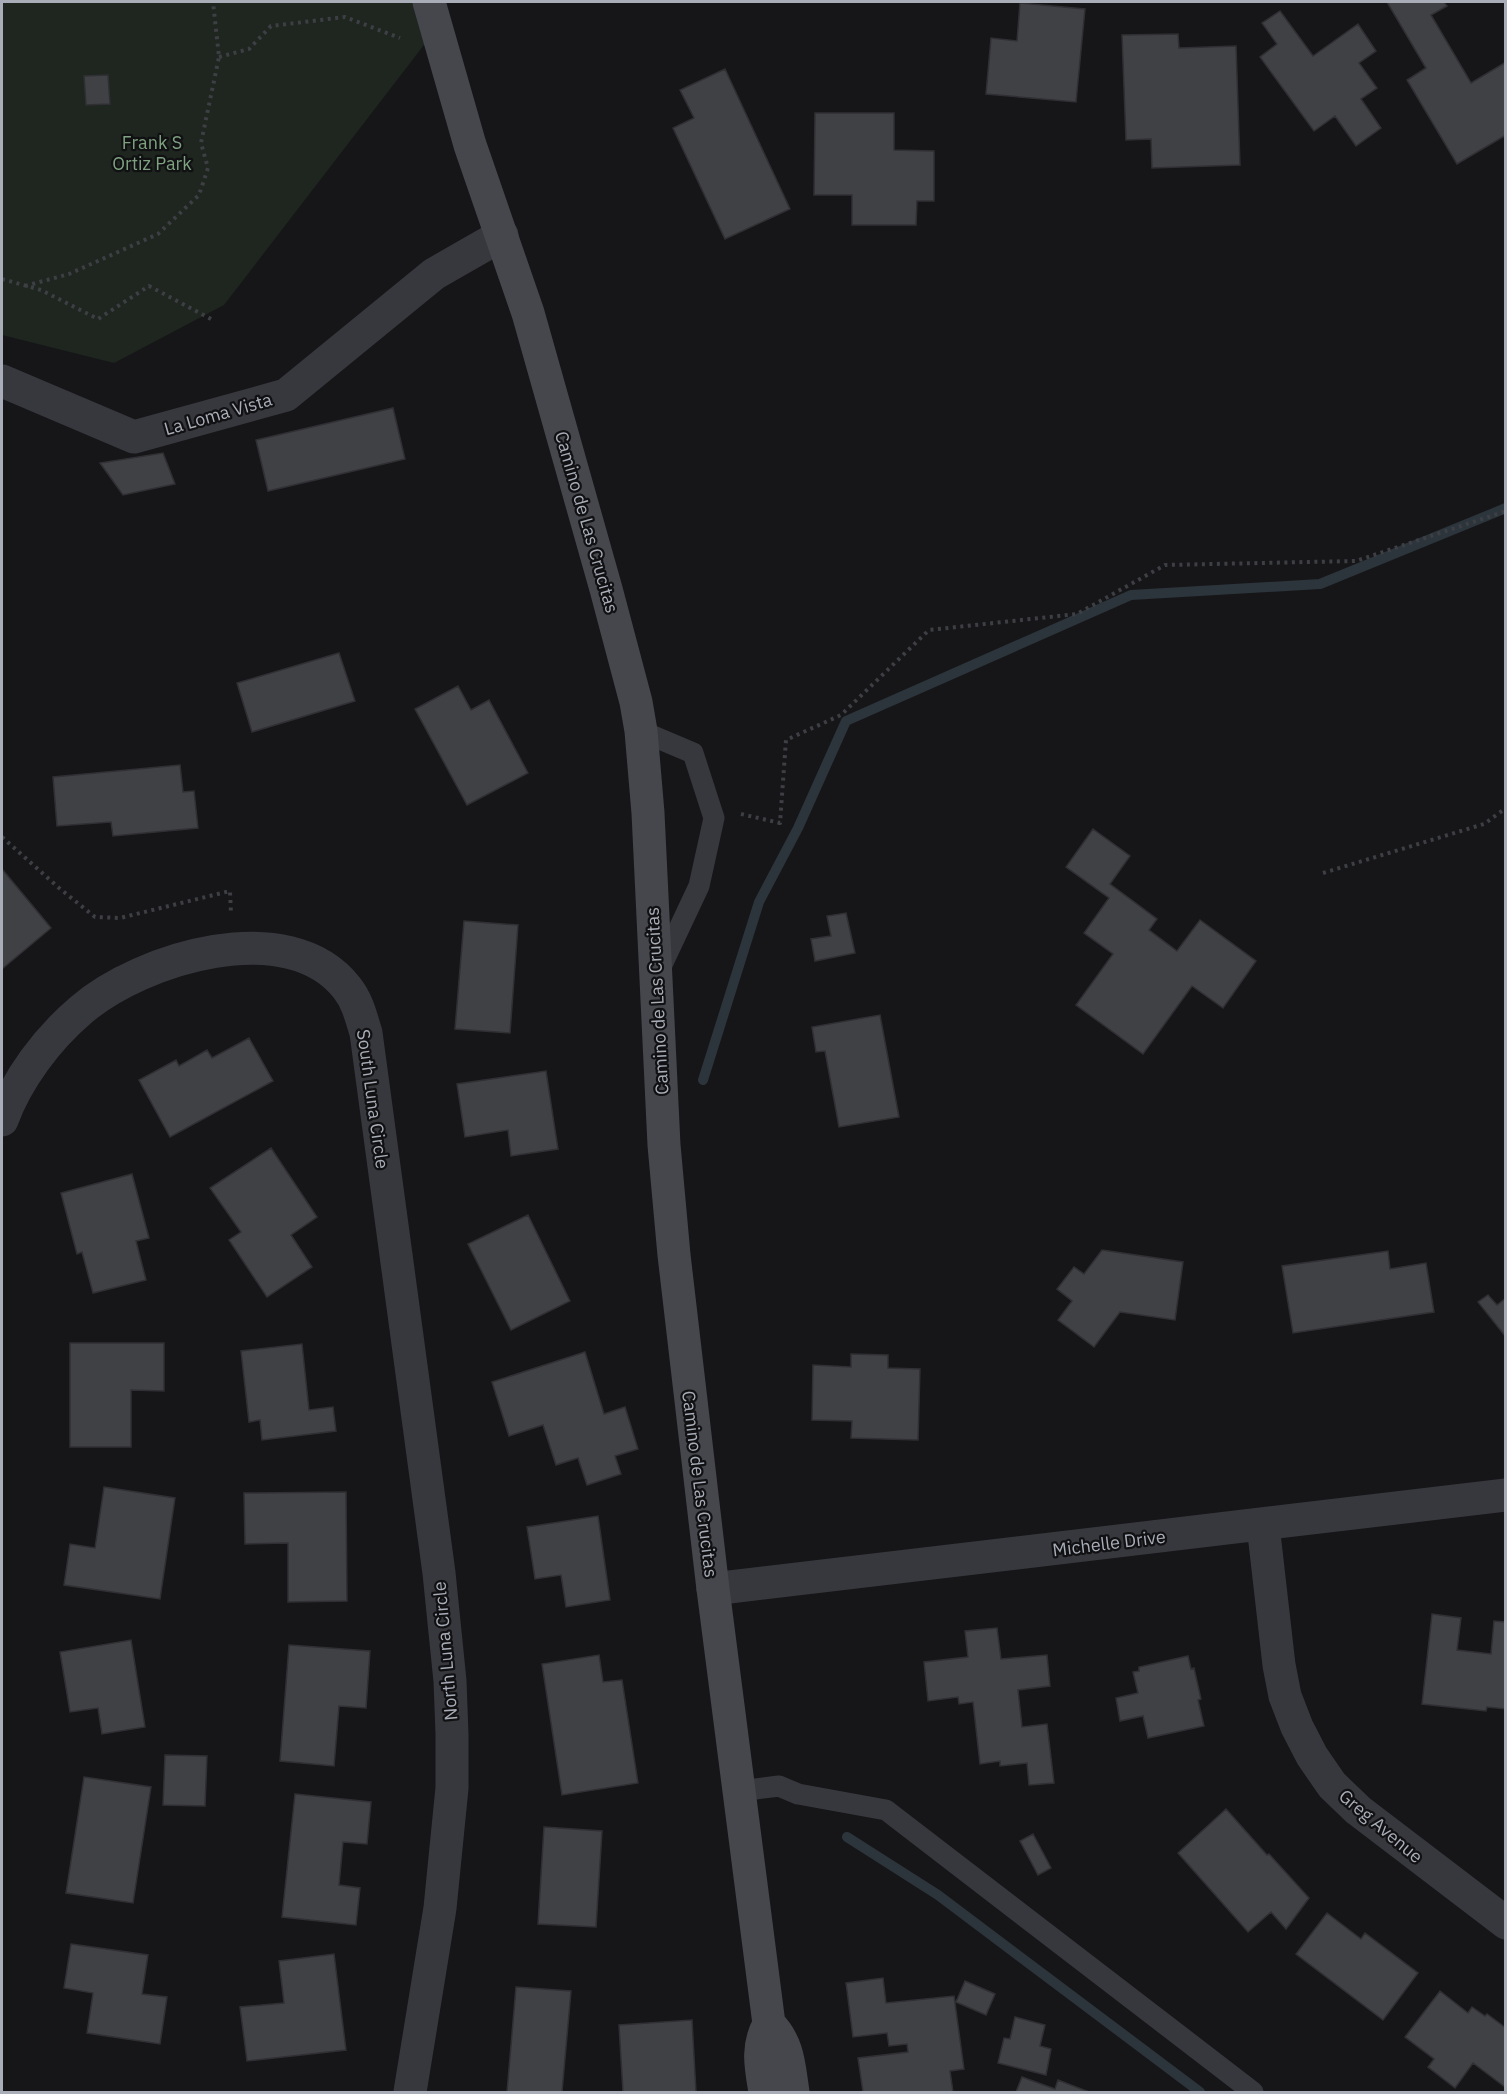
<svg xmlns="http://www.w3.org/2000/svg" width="1507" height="2094" font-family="'IBM Plex Sans',sans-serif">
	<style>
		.green { fill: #1e261f }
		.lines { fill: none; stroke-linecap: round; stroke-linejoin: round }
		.stream { stroke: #2c353c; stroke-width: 10 }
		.building { fill: #404145; stroke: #303034; stroke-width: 1.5 }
		.path { stroke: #3d3f44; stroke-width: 4; stroke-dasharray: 3 4.5; stroke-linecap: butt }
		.lane { stroke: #37383d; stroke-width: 21 }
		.street { stroke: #37383d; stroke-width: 33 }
		.secondary { stroke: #45474d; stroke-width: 33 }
		.labels { text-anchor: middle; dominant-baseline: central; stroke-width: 4.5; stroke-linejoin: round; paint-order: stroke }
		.park-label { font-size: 18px; fill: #7fa381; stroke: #111113 }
		.street-label { font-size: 18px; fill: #a8adb8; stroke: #111113 }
	</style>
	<rect width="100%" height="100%" fill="#161618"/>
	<path class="green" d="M2 2H433L437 28 224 305 114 363 2 335Z"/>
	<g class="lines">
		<path class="stream" d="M703 1080 759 902 798 828 846 721 1131 595 1320 584 1506 508
			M847 1837 938 1895 1200 2092"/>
	</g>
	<path class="building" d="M1387 2H1444L1447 6 1431 15 1471 83 1506 62V135L1457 164 1407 80 1426 68Z
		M1020 3 1085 9 1076 102 986 94 991 38 1017 41Z
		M1280 11 1313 56 1358 24 1376 51 1359 63 1377 88 1361 99 1381 128 1356 146 1335 116 1314 131 1260 57 1277 44 1262 23Z
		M1178 34 1179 48 1236 46 1240 165 1152 168 1151 139 1126 140 1122 35Z
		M725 69 790 209 725 239 673 128 694 118 680 90Z
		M108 75 110 104 86 105 84 76Z
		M815 113H894V150L934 151V201H917L916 225H852V195H814Z
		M393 408 405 459 268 491 256 440Z
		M163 453 175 484 123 495 100 463Z
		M339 653 355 701 252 732 237 683Z
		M458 686 471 710 489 700 528 773 467 805 415 709Z
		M180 765 183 792 194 791 198 828 113 836 111 822 57 826 53 777Z
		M1093 829 1130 856 1110 884 1157 919 1149 930 1177 951 1200 920 1256 961 1223 1008 1192 986 1143 1054 1076 1005 1113 954 1084 933 1109 898 1066 867Z
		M2 869 51 928 2 969Z
		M846 913 855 953 815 961 811 939 831 936 827 916Z
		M464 921 518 925 510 1033 455 1029Z
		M880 1015 899 1117 839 1127 825 1051 816 1052 812 1027Z
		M249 1038 273 1081 170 1137 139 1080 176 1060 179 1066 207 1050 212 1058Z
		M546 1071 558 1149 511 1156 508 1130 465 1137 457 1084Z
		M271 1148 317 1217 291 1235 312 1267 267 1297 229 1240 241 1232 210 1188Z
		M132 1174 149 1238 136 1241 146 1280 93 1293 82 1252 77 1254 61 1193Z
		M528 1215 570 1301 511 1330 468 1244Z
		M1102 1250 1183 1262 1175 1320 1120 1312 1094 1347 1058 1320 1072 1301 1057 1289 1074 1267 1084 1274Z
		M1388 1251 1390 1269 1426 1263 1434 1312 1293 1333 1282 1266Z
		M1488 1295 1497 1305 1506 1298V1337L1478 1302Z
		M70 1343H164V1391L131 1390V1447H70Z
		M302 1344 309 1410 333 1407 336 1431 262 1440 260 1420 249 1422 241 1351Z
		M585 1352 604 1414 625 1407 638 1449 615 1456 621 1474 587 1485 578 1458 556 1465 543 1425 509 1436 492 1382Z
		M851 1354 888 1355V1368L920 1369 918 1440 851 1438 852 1421 812 1420 813 1365 851 1367Z
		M104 1487 175 1498 160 1599 64 1585 70 1544 95 1548Z
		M346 1492 347 1601 288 1602V1543L245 1544 244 1493Z
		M598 1516 610 1600 566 1607 561 1575 535 1579 527 1527Z
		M1432 1614 1461 1618 1457 1650 1491 1654 1494 1621 1506 1622V1709L1487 1707 1486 1711 1422 1704Z
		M997 1628 1001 1659 1047 1655 1050 1686 1018 1690 1022 1727 1047 1724 1054 1783 1029 1785 1027 1763 1000 1766V1761L980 1764 973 1702 959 1704 958 1697 928 1701 924 1662 968 1657 965 1631Z
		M131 1640 145 1727 102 1734 98 1708 70 1712 60 1652Z
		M289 1645 370 1651 366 1708 339 1706 334 1766 280 1761Z
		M599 1655 603 1682 622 1680 638 1783 562 1795 542 1664Z
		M1188 1656 1191 1669 1194 1668 1201 1699 1198 1700 1204 1726 1148 1738 1143 1716 1120 1721 1116 1698 1138 1693 1133 1672 1139 1671V1667Z
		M165 1755 207 1756 205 1806 163 1805Z
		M84 1777 151 1787 133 1903 66 1893Z
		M295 1794 371 1802 367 1844 343 1842 339 1885 360 1888 356 1925 282 1917Z
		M1226 1809 1267 1855 1269 1854 1309 1898 1286 1929 1271 1912 1248 1932 1178 1853Z
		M544 1827 602 1831 596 1927 538 1924Z
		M1033 1834 1051 1868 1038 1875 1020 1841Z
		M1327 1913 1361 1939 1365 1933 1418 1973 1383 2020 1296 1954Z
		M71 1944 148 1955 142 1994 167 1997 160 2044 87 2033 93 1993 64 1988Z
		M334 1954 346 2050 247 2061 240 2007 284 2003 279 1961Z
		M883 1978 886 2003 954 1996 964 2069 950 2071 953 2092H863L858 2058 908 2052 907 2044 889 2046 887 2033 853 2037 846 1983Z
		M965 1981 995 1994 986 2015 956 2002Z
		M516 1987 571 1991 562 2092H507Z
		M1440 1991 1468 2013 1472 2007 1485 2016 1487 2014 1506 2028 1505 2087 1473 2063 1455 2088 1428 2067 1434 2059 1405 2037Z
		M1015 2017 1045 2025 1040 2046 1051 2049 1046 2075 998 2063 1004 2038 1010 2039Z
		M692 2020 696 2092H623L619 2025Z
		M1022 2077 1055 2089 1058 2080 1089 2092H1016Z"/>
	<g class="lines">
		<path class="path" d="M219 57 249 49 271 26 345 17 400 38
			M2 279 41 290 98 319 149 286 211 319
			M25 286 69 274 158 234 199 195 208 168 201 143 219 57 213 2
			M741 814 780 823 786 740 841 715 929 630 1077 614 1165 565 1356 561 1506 511
			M2 837 59 888 95 917 120 918 230 891 231 914
			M1323 873 1484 824 1506 808"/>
		<path class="lane" d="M641 731 693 753 714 818 699 886 659 971
			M740 1791 779 1786 798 1794 886 1810 1253 2092"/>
		<path class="street" d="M2 381 134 437 286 395 434 274 502 235
			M2 1120C17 1079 47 1039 81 1010 141 958 289 913 347 988 358 1002 361 1017 366 1033L439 1573 450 1681 452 1734V1788L440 1908 410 2092
			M1263 1525 1279 1665 1285 1696 1297 1727 1312 1756 1332 1785 1358 1810 1506 1923
			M713 1589 1506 1495"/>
		<path class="secondary" d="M429 2 470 145 528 313 606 589 636 702 641 731 648 813 664 1145 674 1255 713 1589 769 2024C756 2047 761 2068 765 2092
			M769 2024C789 2044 789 2066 793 2092"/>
	</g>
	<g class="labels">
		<g class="park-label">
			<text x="152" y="142">Frank S<tspan x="152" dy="21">Ortiz Park</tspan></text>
		</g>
		<g class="street-label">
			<text transform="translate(218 414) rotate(-16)">La Loma Vista</text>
			<text transform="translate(587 522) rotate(74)">Camino de Las Crucitas</text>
			<text transform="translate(657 1001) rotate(-93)">Camino de Las Crucitas</text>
			<text transform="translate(373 1099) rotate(82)">South Luna Circle</text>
			<text transform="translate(700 1484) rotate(83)">Camino de Las Crucitas</text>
			<text transform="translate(1109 1543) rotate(-7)">Michelle Drive</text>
			<text transform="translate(445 1651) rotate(-95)">North Luna Circle</text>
			<text transform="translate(1381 1826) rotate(40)">Greg Avenue</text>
		</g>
	</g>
	<rect width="1507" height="2094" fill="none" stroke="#a8adb8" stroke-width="6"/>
</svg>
